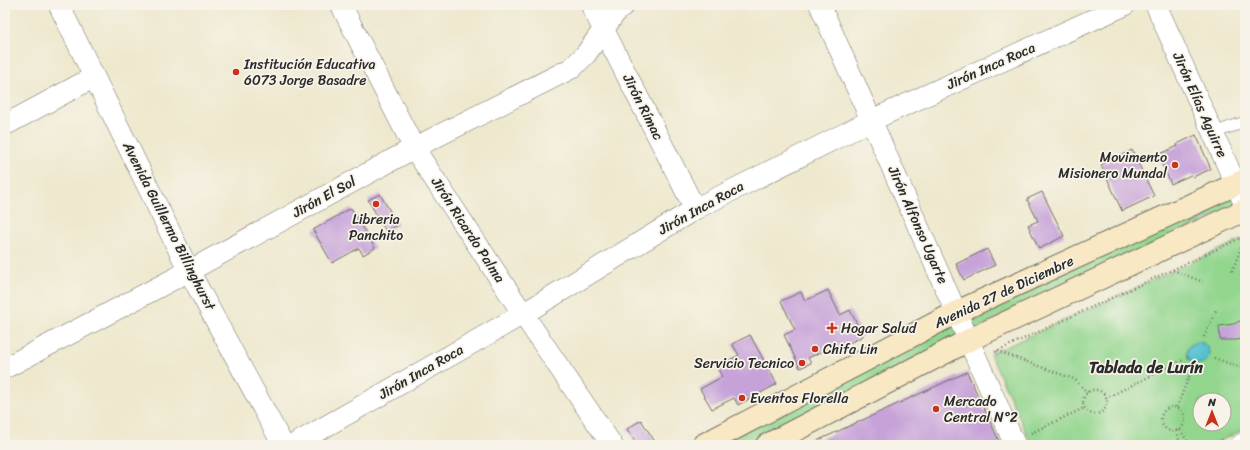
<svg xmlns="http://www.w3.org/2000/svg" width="1250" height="450" font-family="Sriracha,sans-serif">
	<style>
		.green { fill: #92d68e; stroke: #5e805c; fill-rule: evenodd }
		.water { fill: #56c1d0; stroke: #40767e }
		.building { fill: #c6a2d9 }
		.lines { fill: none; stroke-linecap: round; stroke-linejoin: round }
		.lane-casing { stroke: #6f6d64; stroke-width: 12 }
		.street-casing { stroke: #6f6d64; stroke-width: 22 }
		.secondary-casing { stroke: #6f6d64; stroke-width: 24 }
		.path { stroke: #6f6d64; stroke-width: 2.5; stroke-dasharray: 1 3; stroke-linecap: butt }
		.lane { stroke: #fff; stroke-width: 11 }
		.street { stroke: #fff; stroke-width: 21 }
		.secondary { stroke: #f8e8c3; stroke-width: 22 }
		.poi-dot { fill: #c8321e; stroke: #f7f3e8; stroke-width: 1.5 }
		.labels { text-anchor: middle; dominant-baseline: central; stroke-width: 3.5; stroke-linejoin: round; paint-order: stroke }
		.poi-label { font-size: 14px; fill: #2b2b2b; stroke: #f7f3e8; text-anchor: start }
		.street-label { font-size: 14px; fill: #2b2b2b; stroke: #f7f3e8 }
		.quarter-label { font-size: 16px; font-weight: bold; fill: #2b2b2b; stroke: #f7f3e8 }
	</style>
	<rect width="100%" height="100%" fill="#f7f3e8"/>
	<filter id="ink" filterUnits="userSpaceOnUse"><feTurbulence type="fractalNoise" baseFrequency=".025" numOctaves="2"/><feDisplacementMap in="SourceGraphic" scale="8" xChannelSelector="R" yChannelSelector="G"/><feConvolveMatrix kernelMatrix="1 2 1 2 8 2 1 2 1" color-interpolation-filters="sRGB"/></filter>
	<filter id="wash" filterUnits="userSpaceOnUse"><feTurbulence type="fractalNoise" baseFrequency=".012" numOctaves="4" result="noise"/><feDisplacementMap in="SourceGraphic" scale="16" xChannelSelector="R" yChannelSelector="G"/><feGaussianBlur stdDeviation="0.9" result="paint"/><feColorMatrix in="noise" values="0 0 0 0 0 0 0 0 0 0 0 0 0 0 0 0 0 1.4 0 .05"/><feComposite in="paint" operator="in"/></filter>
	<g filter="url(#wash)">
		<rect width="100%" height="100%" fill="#eee8ce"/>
		<path class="green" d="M1232 194 1236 206 971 331 966 317Z
			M1245 238V429L1211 445H1032L990 354ZM1200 400H1224V424H1200Z
			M953 321 960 338 753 445H717Z"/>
		<path class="water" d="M1187 353a11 11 0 1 1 22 0a11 11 0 1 1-22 0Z"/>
		<g id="blocks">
			<path class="building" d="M1196 135 1211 169 1193 177 1191 175 1171 184 1158 155 1178 146 1177 144Z
				M1132 150 1154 196 1122 211 1101 165Z
				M1042 192 1064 236 1039 249 1028 225 1038 221 1027 199Z
				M380 194 398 225 386 231 368 200Z
				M351 208 375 248 363 255 359 248 332 263 313 230Z
				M987 249 995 265 964 280 956 264Z
				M828 290 840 315 850 310 863 336 830 353 828 349 808 358 811 363 800 368 784 335 795 330 781 301 801 292 805 301Z
				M1245 318V337L1237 340H1220L1219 326 1234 324Z
				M750 335 777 384 738 405 734 398 712 409 700 389 722 377 717 367 739 355 732 344Z
				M967 372 1001 445H808Z
				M641 420 657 445H637L627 429Z"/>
		</g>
	</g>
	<g filter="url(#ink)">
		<use href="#blocks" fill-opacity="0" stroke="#6f6d64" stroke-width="1"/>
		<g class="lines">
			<defs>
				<path id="lane" d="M1213 133 1245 122"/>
				<path id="street" d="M59 5 189 271 283 445
					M341 5 414 148 523 314 612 445
					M591 5 695 209
					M820 5 1015 445
					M1156 5 1245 205
					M5 125 94 77
					M5 368 189 271 414 148 572 68 586 54 616 12 624 5
					M293 445 523 314 695 209 872 120 1125 5
					M1241 445 1245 443"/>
				<path id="secondary" d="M703 445 957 312 1245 180
					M767 445 969 340 1245 210"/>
			</defs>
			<use href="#lane" class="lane-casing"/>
			<use href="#street" class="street-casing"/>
			<use href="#secondary" class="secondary-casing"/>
			<path class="path" d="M1173 270 1203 282
				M1232 271 1245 238
				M1243 299H1245
				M1204 337 1216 310
				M997 351 1074 379 1088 393
				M995 352 1245 236
				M1214 358 1245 369
				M1083 402a12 12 0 1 1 24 0a12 12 0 1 1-24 0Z
				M1106 398 1183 360
				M1161 419a12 12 0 1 1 24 0a12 12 0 1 1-24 0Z
				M1177 407 1192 369
				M1180 430 1190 445
				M1176 431 1181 445
				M1031 433 1084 408
				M1211 445 1223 440"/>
			<use href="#lane" class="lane"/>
			<use href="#street" class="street"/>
			<use href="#secondary" class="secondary"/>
		</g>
	</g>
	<g class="poi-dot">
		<circle cx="236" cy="72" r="4"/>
		<circle cx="1175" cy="165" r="4"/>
		<circle cx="376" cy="204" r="4"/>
		<path d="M830 322h4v4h4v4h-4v4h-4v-4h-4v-4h4z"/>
		<circle cx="815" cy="349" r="4"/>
		<circle cx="802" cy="363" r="4"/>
		<circle cx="742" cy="398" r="4"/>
		<circle cx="936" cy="409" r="4"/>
	</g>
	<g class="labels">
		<g class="poi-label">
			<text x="244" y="64">Institución Educativa<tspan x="244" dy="16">6073 Jorge Basadre</tspan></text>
			<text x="1167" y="157" text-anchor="end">Movimento<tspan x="1167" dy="16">Misionero Mundal</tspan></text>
			<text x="376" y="219" text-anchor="middle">Libreria<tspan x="376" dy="16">Panchito</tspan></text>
			<text x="841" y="328">Hogar Salud</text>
			<text x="823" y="349">Chifa Lin</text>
			<text x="794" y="363" text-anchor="end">Servicio Tecnico</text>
			<text x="750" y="398">Eventos Florella</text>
			<text x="944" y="401">Mercado<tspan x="944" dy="16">Central N°2</tspan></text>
		</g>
		<g class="street-label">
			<text transform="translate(991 66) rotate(-24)">Jirón Inca Roca</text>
			<text transform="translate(1200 105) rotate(66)">Jirón Elías Aguirre</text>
			<text transform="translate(643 107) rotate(63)">Jirón Rímac</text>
			<text transform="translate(324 197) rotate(-29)">Jirón El Sol</text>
			<text transform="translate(701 208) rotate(-29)">Jirón Inca Roca</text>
			<text transform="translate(918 225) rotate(66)">Jirón Alfonso Ugarte</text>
			<text transform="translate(169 226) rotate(63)">Avenida Guillermo Billinghurst</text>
			<text transform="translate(468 230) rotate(57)">Jirón Ricardo Palma</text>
			<text transform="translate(1004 292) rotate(-25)">Avenida 27 de Diciembre</text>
			<text transform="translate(421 372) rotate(-30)">Jirón Inca Roca</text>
		</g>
		<g class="quarter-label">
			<text x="1146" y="367">Tablada de Lurín</text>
		</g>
	</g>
	<rect width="1250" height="450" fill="none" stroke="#f7f3e8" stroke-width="20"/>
	<g transform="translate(1212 412)"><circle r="19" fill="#f7f3e8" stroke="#a5a39c"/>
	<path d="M0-3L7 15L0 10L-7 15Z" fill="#c8321e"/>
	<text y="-6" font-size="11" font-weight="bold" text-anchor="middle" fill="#2b2b2b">N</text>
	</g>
</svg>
